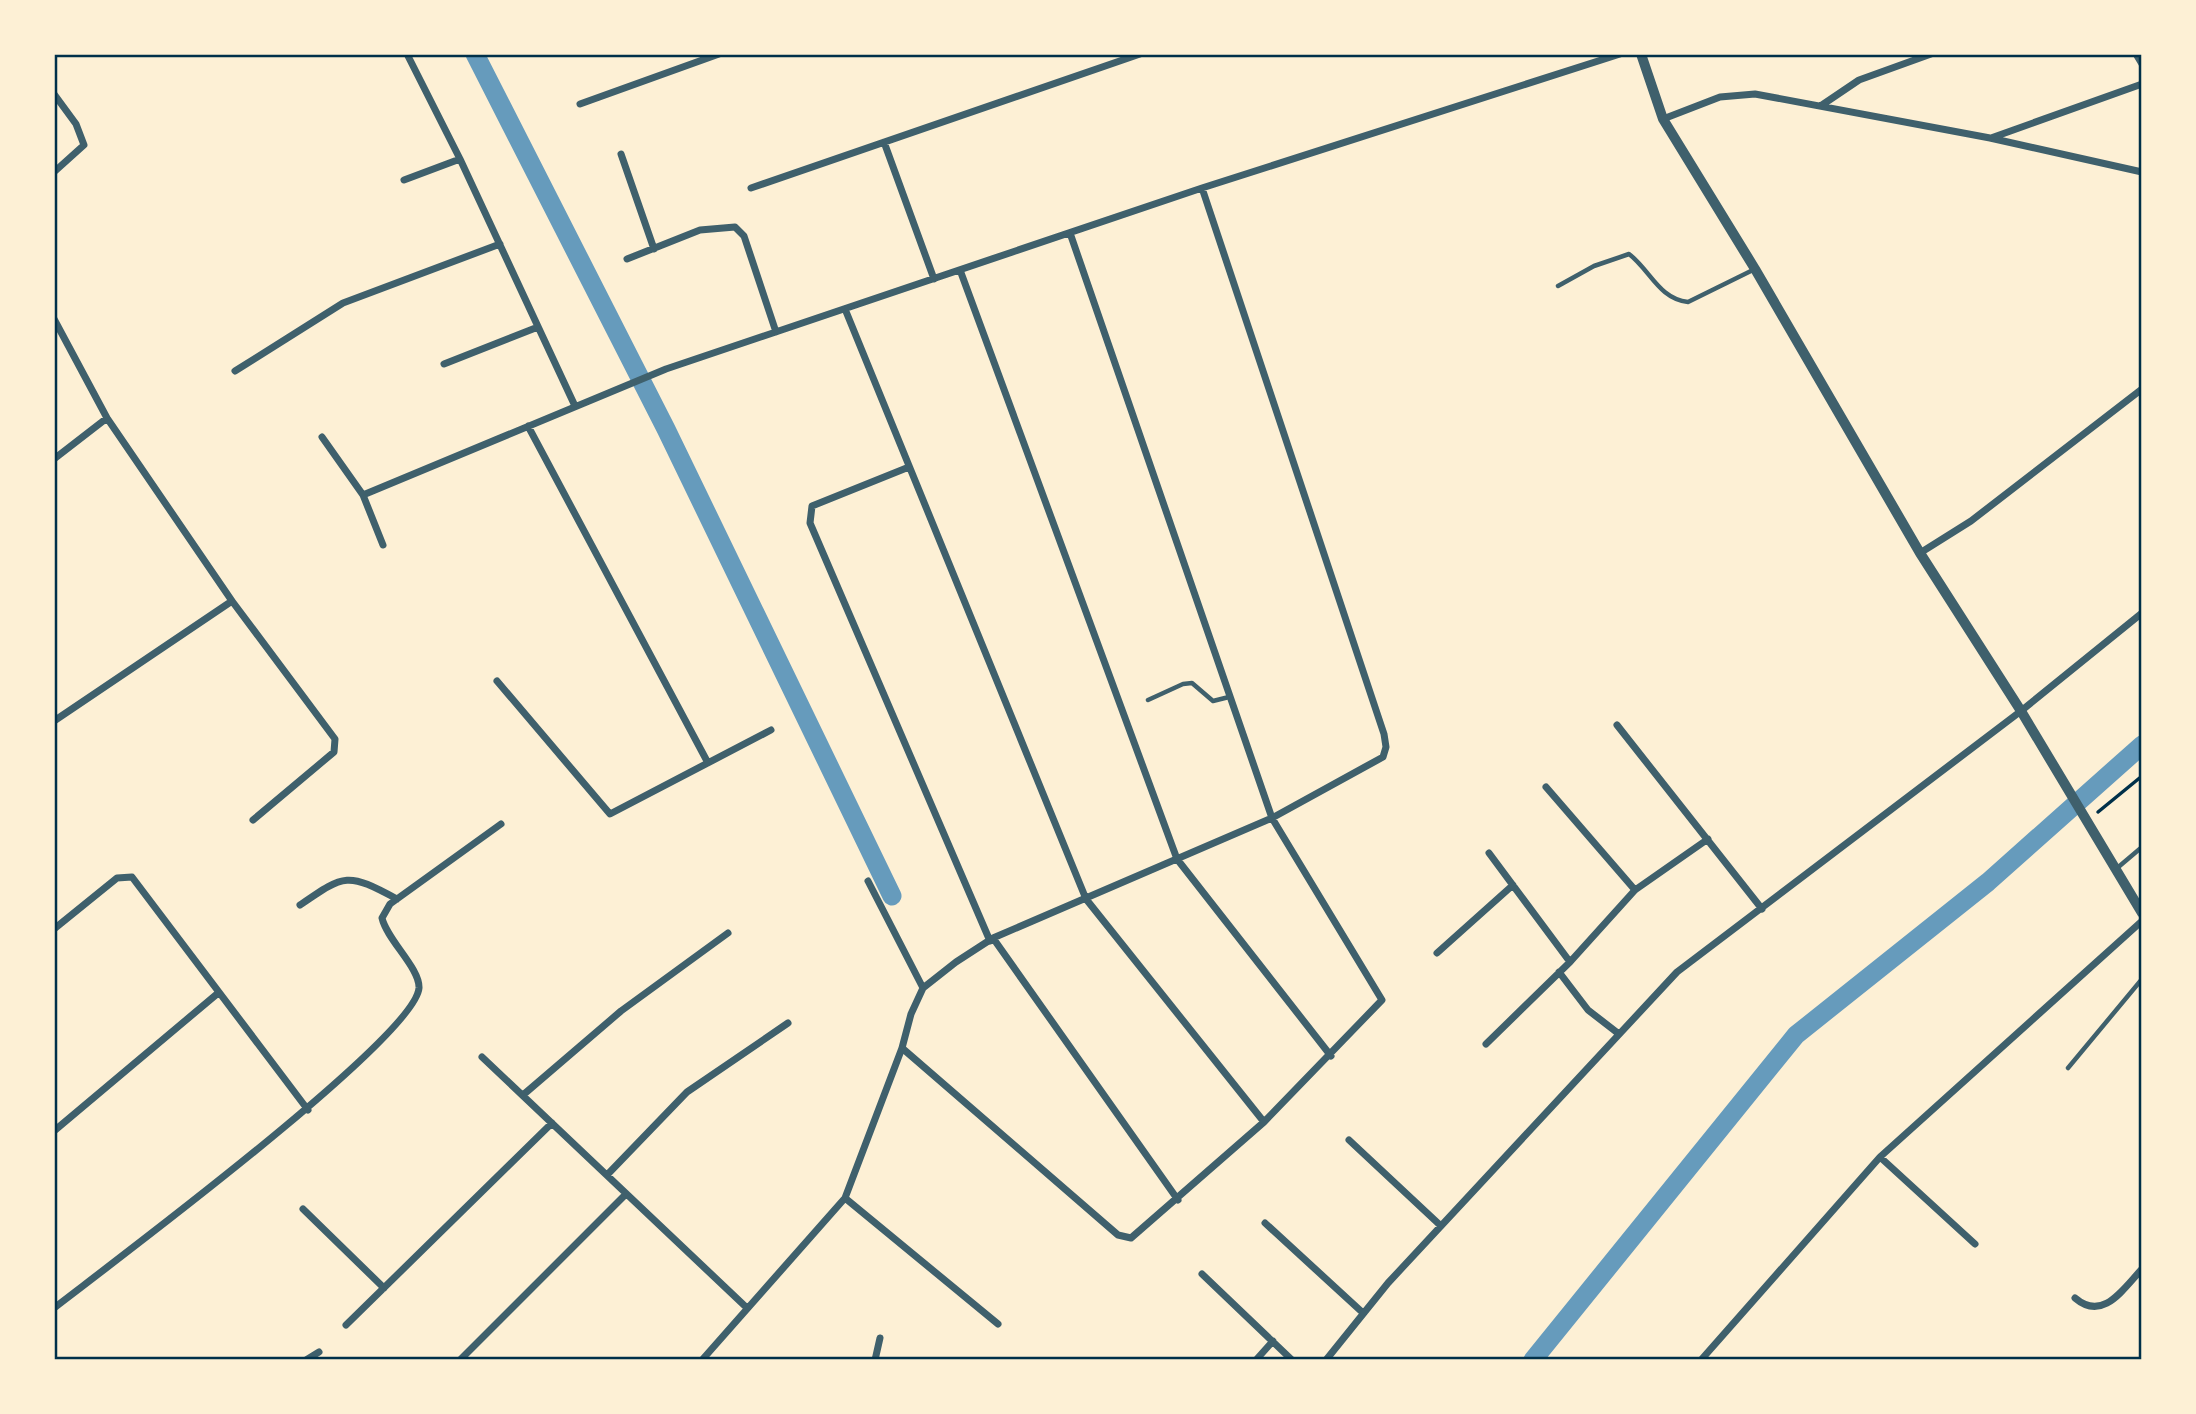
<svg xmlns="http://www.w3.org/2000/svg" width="2196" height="1414" font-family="Quicksand,sans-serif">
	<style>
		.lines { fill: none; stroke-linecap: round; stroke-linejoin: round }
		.canal { stroke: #669bbc; stroke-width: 19 }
		.path { stroke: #003049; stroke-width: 3.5 }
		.service { stroke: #3f606c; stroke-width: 4.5 }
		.minor { stroke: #3f606c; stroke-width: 7 }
		.tertiary { stroke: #3f606c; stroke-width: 10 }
		.neatline { fill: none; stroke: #003049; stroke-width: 2.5 }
	</style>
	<rect width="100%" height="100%" fill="#fdf0d5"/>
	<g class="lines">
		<path class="canal" d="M475 54 666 429 892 896
			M1533 1360 1796 1035 1988 882 2142 745"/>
		<path class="path" d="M2098 812 2142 776"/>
		<path class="service" d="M1558 286 1594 266 1629 254C1650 270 1659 299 1688 302L1755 269
			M1148 700 1183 684 1192 683 1213 701 1229 697
			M2116 869 2142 847
			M2068 1068 2142 979"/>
		<path class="minor" d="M407 54 460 159 575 406
			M2136 54 2142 64
			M54 94 76 124 84 145 54 172
			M580 104 719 54
			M1822 105 1859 80 1931 54
			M1663 119 1720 97 1755 94 1990 138 2142 172
			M1991 138 2142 84
			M884 142 934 279
			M621 154 654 249
			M404 180 460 159
			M751 188 1140 54
			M627 259 700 230 735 227 744 236 776 332
			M960 270 1177 859 1331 1056
			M845 309 1086 899 1264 1122
			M54 319 107 418 232 601 335 739 334 752 253 820
			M444 364 538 327
			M235 371 343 303 500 244
			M528 426 708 763
			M322 437 363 495
			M54 459 107 418
			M909 467 812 506 810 523 990 941
			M383 545 363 495 666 369 1202 188 1620 54
			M1920 553 1971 521 2142 389
			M497 681 610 814 771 730
			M54 721 232 601
			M1617 725 1762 909
			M1546 787 1635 890
			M1489 853 1570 962
			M868 881 923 988
			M300 905C345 874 347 872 397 899
			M54 929 117 878 132 877 308 1110
			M993 938 1178 1200
			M1437 953 1513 885
			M1559 972 1588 1010 1619 1034
			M1486 1044 1570 962 1635 890 1708 839
			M902 1048 1118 1235 1131 1238 1264 1122 1382 1000 1272 818 1070 233
			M482 1057 747 1308
			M523 1095 621 1011 728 933
			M54 1131 217 994
			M1349 1140 1441 1226
			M1880 1157 1975 1244
			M607 1175 687 1092 788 1023
			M845 1198 998 1324
			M303 1209 384 1288
			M1265 1223 1362 1312
			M1202 1274 1292 1360
			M2075 1298C2103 1322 2123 1289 2142 1269
			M54 1308C108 1266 415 1038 419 988 420 968 387 940 382 918L390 904 501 824
			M346 1325 552 1123
			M306 1360 319 1352
			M460 1360 626 1194
			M702 1360 845 1198 902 1048 911 1014 923 988 956 962 993 938 1272 818 1383 757 1386 747 1384 734 1202 188
			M875 1360 880 1338
			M1256 1360 1273 1341
			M1326 1360 1388 1283 1677 972 2021 711 2142 613
			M1701 1360 1880 1157 2142 921"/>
		<path class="tertiary" d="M1641 54 1663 119 1755 269 1920 553 2021 711 2142 913"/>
	</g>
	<rect width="2196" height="1414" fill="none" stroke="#fdf0d5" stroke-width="112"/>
	<rect x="56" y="56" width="2084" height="1302" class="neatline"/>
</svg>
